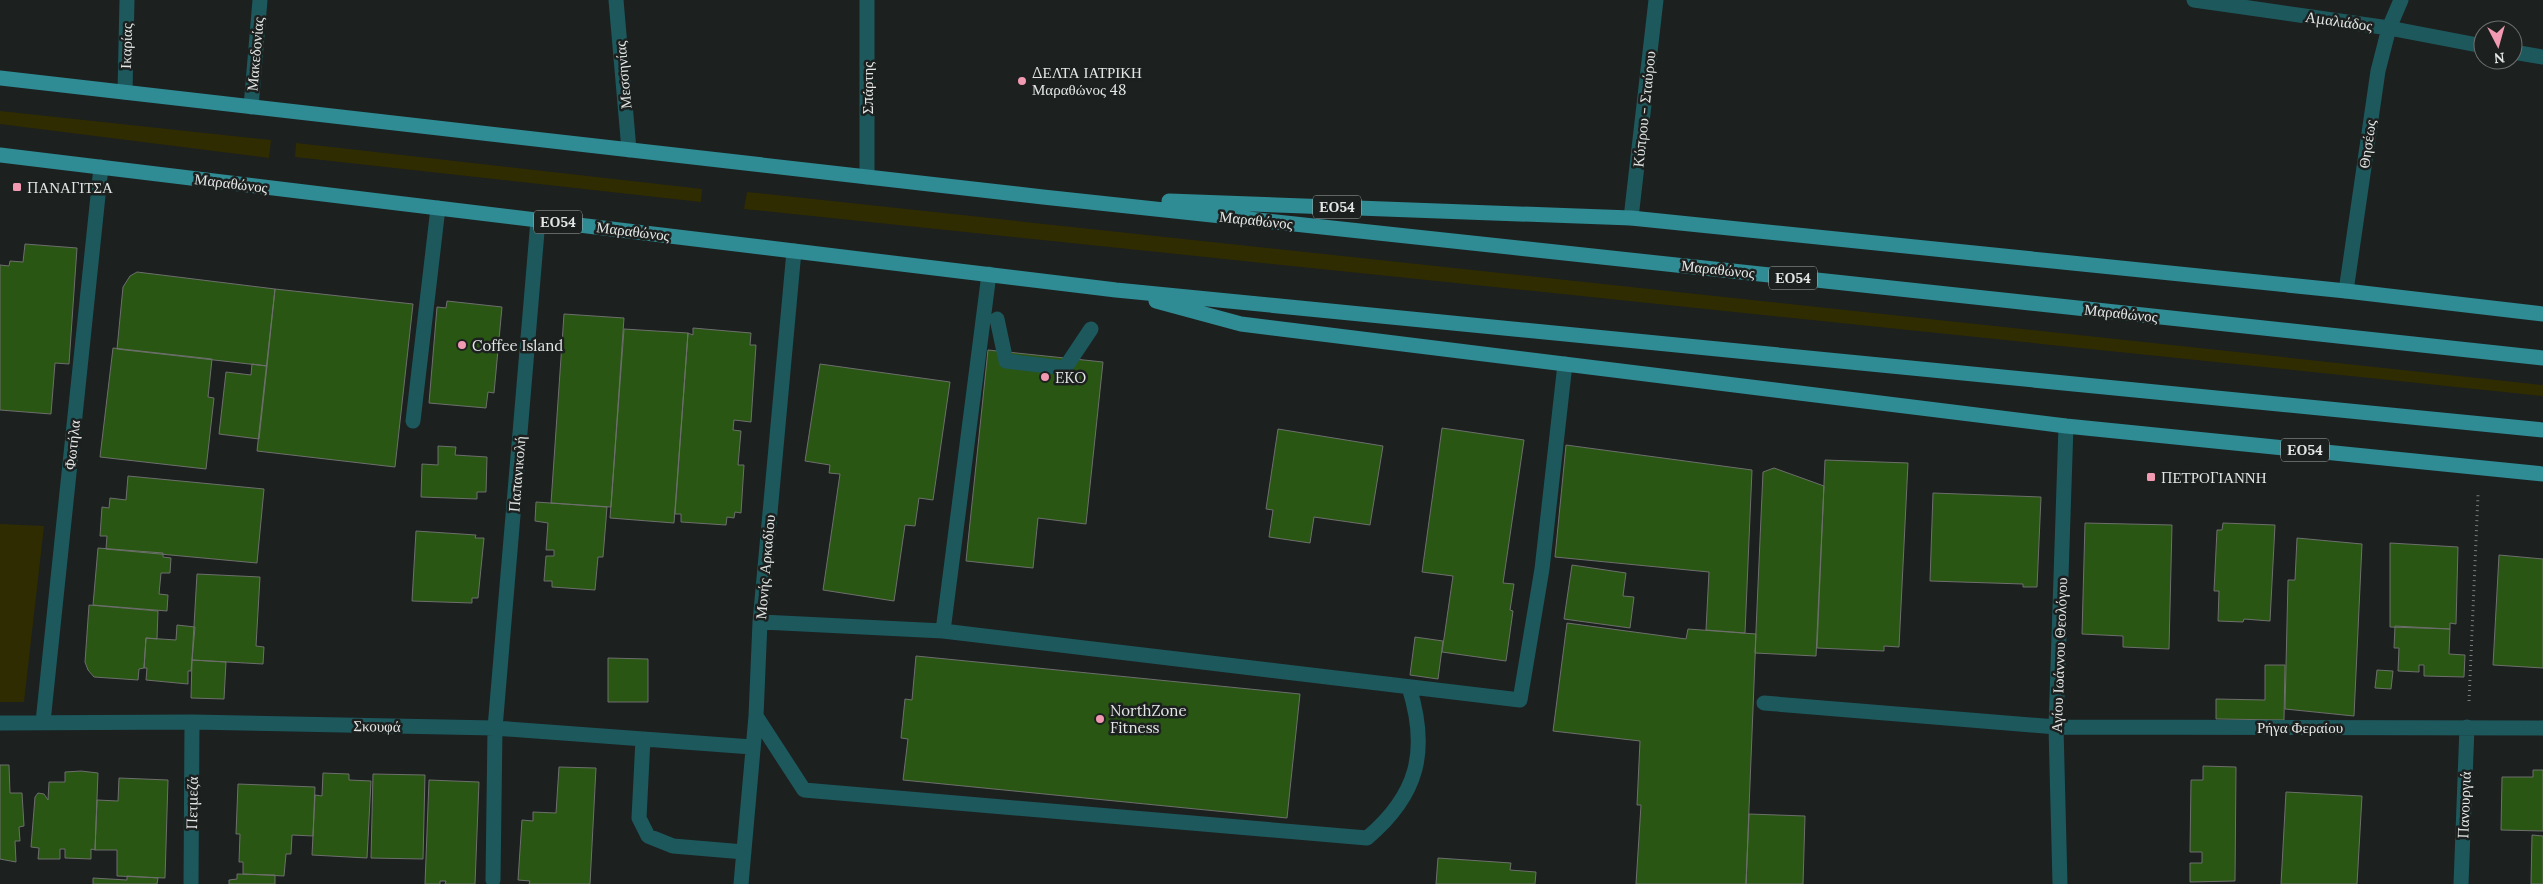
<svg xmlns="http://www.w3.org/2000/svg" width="2543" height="884" font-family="Lora,serif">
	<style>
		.green { fill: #302c01 }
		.building { fill: #2a5614; stroke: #6d6f6c }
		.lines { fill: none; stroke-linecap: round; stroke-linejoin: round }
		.path { stroke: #787c7b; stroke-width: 3; stroke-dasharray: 1 4; stroke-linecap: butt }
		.minor { stroke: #1d585d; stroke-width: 15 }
		.major { stroke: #2f8b94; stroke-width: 15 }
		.poi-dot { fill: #f19ab1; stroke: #1c201f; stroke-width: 2 }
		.labels { text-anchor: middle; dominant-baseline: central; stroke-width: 5; stroke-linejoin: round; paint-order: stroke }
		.shield { fill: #1c201f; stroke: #a7abaa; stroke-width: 1 }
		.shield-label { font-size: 14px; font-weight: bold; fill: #e3e6e5 }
		.street-label { font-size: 15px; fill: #e3e6e5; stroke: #1c201f }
		.poi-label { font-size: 15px; fill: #e3e6e5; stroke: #1c201f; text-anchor: start }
	</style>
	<rect width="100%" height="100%" fill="#1c201f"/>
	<path class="green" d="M0 111 271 140 269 158 0 124Z
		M296 143 702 189 701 202 295 157Z
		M747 192 2543 385V396L744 209Z
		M0 524 44 526 24 702H0Z"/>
	<path class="building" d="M25 244 77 248 69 364 55 363 51 414 0 410V265L9 266 10 261 23 262Z
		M137 272 275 289 267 366 117 349 123 287 130 276Z
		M275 289 413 304 395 467 257 451Z
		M447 301 502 307 494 393 488 392 486 408 429 403 437 307 446 308Z
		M564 314 624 318 611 507 551 503Z
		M693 328 751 333 750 345H756L751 422 734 420 733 430 741 431 738 465H744L741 513 735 512 734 518 727 517 726 525 681 522V514H675L688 333 693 335Z
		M624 329 688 333 674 523 610 518Z
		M113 348 212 359 208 397 214 398 206 469 100 457Z
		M988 350 1103 362 1086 524 1038 518 1033 568 966 561Z
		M252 364 267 366 259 439 219 434 226 372 251 375Z
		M820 364 950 382 933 500 919 498 915 526 905 525 894 601 823 590 840 474 829 473 830 465 805 461Z
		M1442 428 1524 440 1503 583 1514 584 1510 610 1513 611 1506 661 1442 652 1453 576 1422 572Z
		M1278 429 1383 446 1370 525 1314 517 1310 543 1269 537 1273 510 1266 509Z
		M1566 445 1752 470 1745 633 1706 630 1709 572 1555 557Z
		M438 446 456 447 455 455 487 457 486 492H477V499L421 497 422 464 438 465Z
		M1825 460 1908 463 1899 647 1884 646V651L1817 648Z
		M1774 468 1824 486 1816 656 1755 653 1763 472Z
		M128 476 264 489 257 563 106 549 107 536H100L102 507 109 508 110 498 126 500Z
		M1933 493 2041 497 2037 587H2023V584L1930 581Z
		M536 502 607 507 603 557H598L595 590 552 587V581H544L546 556H554V550H546L548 523 535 521Z
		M2085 523 2172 525 2169 649 2123 647V636L2082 634Z
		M2223 523 2275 525 2270 621 2244 619 2243 622 2218 621 2219 591H2214L2217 530H2222Z
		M416 531 476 535 475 538H484L478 598H472V603L412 601Z
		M2297 538 2362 544 2354 716 2285 709 2288 580H2295Z
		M2390 543 2458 547 2456 624 2450 623V629L2390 627Z
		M98 548 163 553V557L171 558 170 573H161L159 594 168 595 167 611 93 605Z
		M2499 555 2543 559V668L2493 665Z
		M1572 565 1626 573 1623 596 1634 597 1630 628 1564 619Z
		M197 574 260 577 256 646 264 647 263 664 192 660Z
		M89 605 158 611 157 639 146 638 144 668 139 669 138 680 94 677 88 670 85 662Z
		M1567 623 1686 639 1688 629 1756 634 1746 884H1636L1641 805H1637L1640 741 1553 731Z
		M177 625 195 627 191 671H188V684L146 680 147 668H144L146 638 176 640Z
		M2395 626 2450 629 2449 654 2465 655 2464 677 2424 676V665H2419V672L2398 671 2399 648H2394Z
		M1415 637 1443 641 1438 679 1410 675Z
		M916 656 1300 694 1287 818 903 780 908 739 901 738 905 699 912 700Z
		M608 658 648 659V702H608Z
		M192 660 226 662 224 699 191 698Z
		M2265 665H2285L2284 720 2216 719V699L2265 700Z
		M2377 670 2393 671 2391 689 2375 688Z
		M0 765H9L10 793H22L24 826 19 827 20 841H15L16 862 0 859Z
		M2203 766 2236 767 2235 881 2190 882V863H2202V852H2190L2191 780H2203Z
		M559 767 596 768 590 884H529L530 881 518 880 522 820 533 821V812L556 813Z
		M2533 770H2543V831L2501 830 2502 777H2533Z
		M81 771 98 773 95 850 91 849V859L65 858V849H60V859H38L39 848 31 847 35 797 38 793 44 794 48 800 49 782H65V772Z
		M323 773 349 774V780L371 781 367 858 312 855 315 795 322 796Z
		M373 774 425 775 423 859 371 858Z
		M119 778 168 780 165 878 117 876V850H95L97 800 118 801Z
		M429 780 479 782 475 884H445L446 881H440V884H425Z
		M238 784 315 787 313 836 292 835 291 854H286L284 876 243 874V862H239L240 834H236Z
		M2286 792 2362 796 2357 884H2281Z
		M1749 814 1805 816 1803 884H1746Z
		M2532 835 2543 836V884H2531Z
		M1438 858 1511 863 1510 870 1536 872 1535 884H1436Z
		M237 874 275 875V884H229V880L237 879Z
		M127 876 158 878 157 884H93V878L127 880Z"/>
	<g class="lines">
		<path class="path" d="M2469 701 2478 495"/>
		<path class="minor" d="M616 0 629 150
			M867 0V177
			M2194 0 2389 28 2483 46
			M2513 52 2543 57
			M125 92 127 0
			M251 107 260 0
			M1631 218 1656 0
			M2346 291 2378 71 2389 28 2401 0
			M997 319 1006 361 1065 368 1091 329
			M413 421 438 208
			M760 622 943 631 1520 700 1542 569 1565 364
			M943 631 989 274
			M1764 703 2056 727 2543 728
			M756 716 804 790 1367 838C1418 795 1429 751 1409 687
			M43 722 101 167
			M0 723 192 722 495 728 752 747
			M643 739 639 818 648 836 673 846 744 852
			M493 880 495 728 538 220
			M191 884 192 722
			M741 884 756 716 760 622 794 251
			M2060 884 2056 727 2066 426
			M2461 884 2467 727"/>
		<path class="major" d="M0 78 1043 197 2543 358
			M0 155 1116 290 2543 430
			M1169 201 1631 218 2346 291 2543 314
			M1156 301 1241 324 2066 426 2543 474"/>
	</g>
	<g class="poi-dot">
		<circle cx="1022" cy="81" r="5"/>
		<rect x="12" y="182" width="10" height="10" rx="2.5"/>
		<circle cx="462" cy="345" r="5"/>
		<circle cx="1045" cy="377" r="5"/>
		<rect x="2146" y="472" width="10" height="10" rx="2.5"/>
		<circle cx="1100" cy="719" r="5"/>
	</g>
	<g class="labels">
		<g class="shield">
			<rect x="1313" y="195.5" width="48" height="23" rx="4"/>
			<rect x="534" y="210.5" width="48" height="23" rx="4"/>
			<rect x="1769" y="266.5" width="48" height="23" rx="4"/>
			<rect x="2281" y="438.5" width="48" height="23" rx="4"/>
		</g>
		<g class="shield-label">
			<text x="1337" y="207">ΕΟ54</text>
			<text x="558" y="222">ΕΟ54</text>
			<text x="1793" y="278">ΕΟ54</text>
			<text x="2305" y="450">ΕΟ54</text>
		</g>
		<g class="street-label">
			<text transform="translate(2339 21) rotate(8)">Αμαλιάδος</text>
			<text transform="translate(126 46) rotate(-88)">Ικαρίας</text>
			<text transform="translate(255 54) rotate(-85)">Μακεδονίας</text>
			<text transform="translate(623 75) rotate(-95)">Μεσσηνίας</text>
			<text transform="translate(867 88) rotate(-90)">Σπάρτης</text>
			<text transform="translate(1644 109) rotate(-84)">Κύπρου - Σταύρου</text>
			<text transform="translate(2367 144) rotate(-82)">Θησέως</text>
			<text transform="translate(231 183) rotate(7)">Μαραθώνος</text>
			<text transform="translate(1256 220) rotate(6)">Μαραθώνος</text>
			<text transform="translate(633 231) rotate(7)">Μαραθώνος</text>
			<text transform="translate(1718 269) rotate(6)">Μαραθώνος</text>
			<text transform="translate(2121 313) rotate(6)">Μαραθώνος</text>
			<text transform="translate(72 445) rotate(-84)">Φωτήλα</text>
			<text transform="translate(517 474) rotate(-85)">Παπανικολή</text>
			<text transform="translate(765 567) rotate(-85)">Μονής Αρκαδίου</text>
			<text transform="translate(2059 655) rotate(-88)">Αγίου Ιωάννου Θεολόγου</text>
			<text transform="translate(377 726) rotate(1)">Σκουφά</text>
			<text x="2300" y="727">Ρήγα Φεραίου</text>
			<text transform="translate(192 803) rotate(-89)">Πετμεζά</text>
			<text transform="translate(2464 805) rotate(-88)">Πανουργιά</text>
		</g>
		<g class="poi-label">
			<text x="1032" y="72">ΔΕΛΤΑ ΙΑΤΡΙΚΗ<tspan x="1032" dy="17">Μαραθώνος 48</tspan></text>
			<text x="27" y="187">ΠΑΝΑΓΙΤΣΑ</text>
			<text x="472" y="345">Coffee Island</text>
			<text x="1055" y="377">EKO</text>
			<text x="2161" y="477">ΠΕΤΡΟΓΙΑΝΝΗ</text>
			<text x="1110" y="710">NorthZone<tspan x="1110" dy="17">Fitness</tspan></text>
		</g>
	</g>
	<g transform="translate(2498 45) rotate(174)"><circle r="24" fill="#1c201f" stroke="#6c6f6e"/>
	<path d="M0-4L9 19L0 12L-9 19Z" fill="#f19ab1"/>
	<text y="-8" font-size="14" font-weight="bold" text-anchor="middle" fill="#e3e6e5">N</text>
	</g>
</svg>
